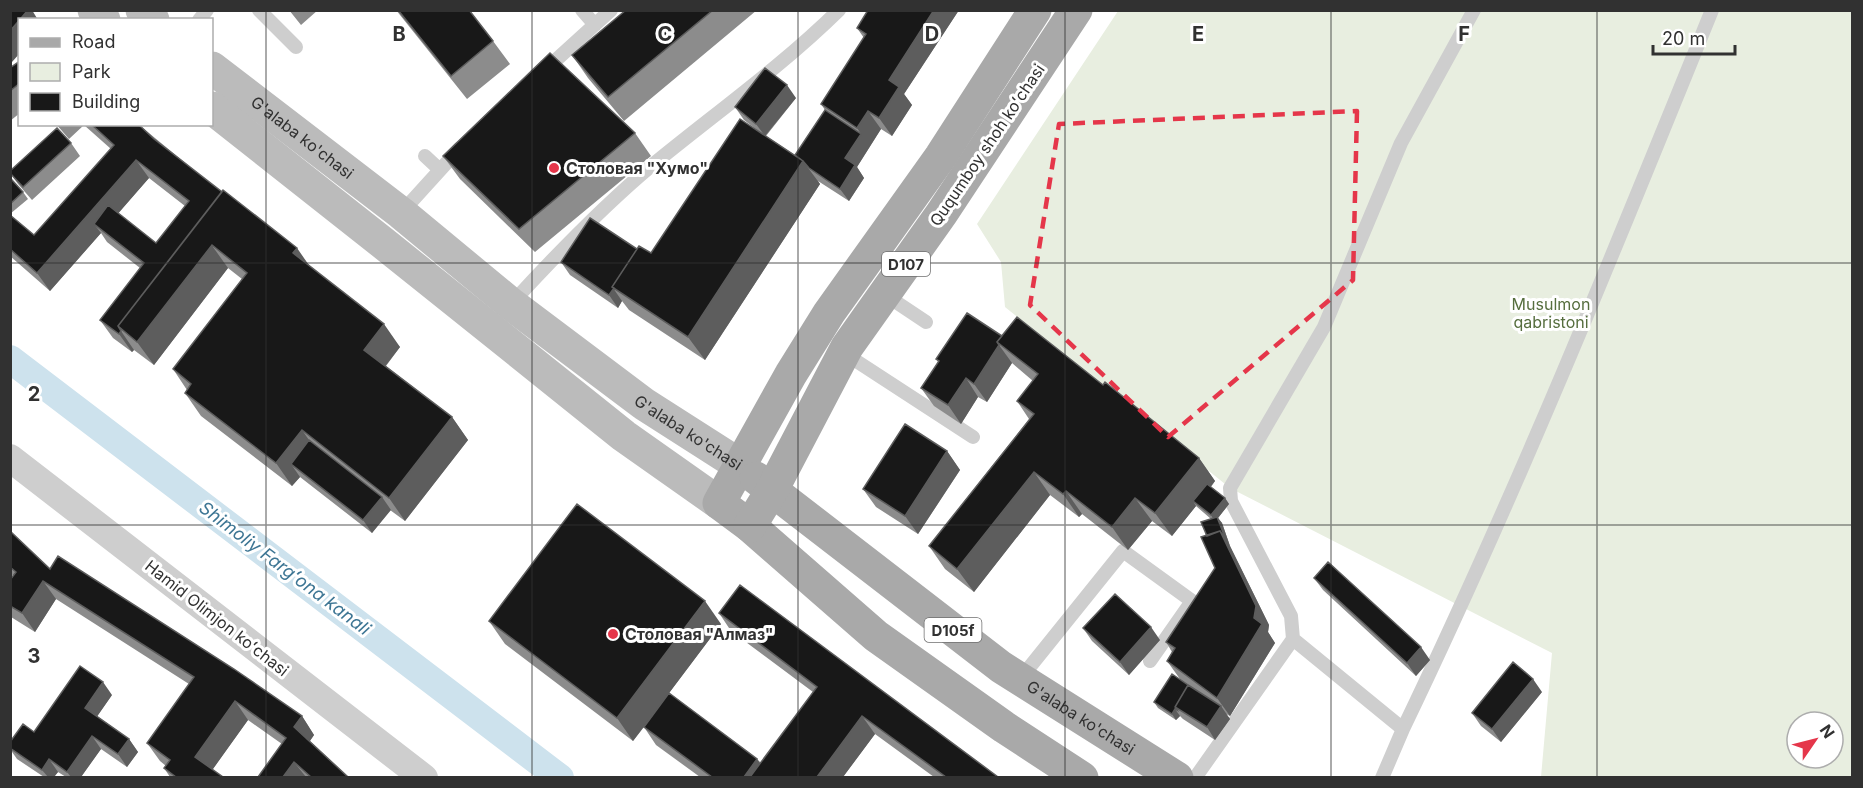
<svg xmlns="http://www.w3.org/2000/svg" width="1863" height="788" font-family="Inter,sans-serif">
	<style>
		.green { fill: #e8eee0; fill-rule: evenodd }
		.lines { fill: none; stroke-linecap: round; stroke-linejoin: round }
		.canal { stroke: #cde2ed; stroke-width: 28 }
		.service { stroke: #cecece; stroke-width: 14 }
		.minor { stroke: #cecece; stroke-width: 28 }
		.secondary { stroke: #bbb; stroke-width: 33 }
		.primary { stroke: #a9a9a9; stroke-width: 33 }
		.wall { fill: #8c8c8c; fill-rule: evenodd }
		.shaded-wall { fill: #5d5d5d }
		.building { fill: #181818; stroke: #5d5d5d; stroke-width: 1.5 }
		.marked { fill: none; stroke: #e5364a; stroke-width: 4.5; stroke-dasharray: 12 8; stroke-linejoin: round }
		.grid { fill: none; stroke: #313131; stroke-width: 1.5; stroke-opacity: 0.55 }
		.poi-dot { fill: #e5364a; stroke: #fff; stroke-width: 2 }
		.labels { text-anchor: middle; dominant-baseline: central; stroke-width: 6; stroke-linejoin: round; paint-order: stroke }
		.shield { fill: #fff; stroke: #6f6f6f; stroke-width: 1.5 }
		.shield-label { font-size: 15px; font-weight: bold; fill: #313131 }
		.street-label { font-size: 16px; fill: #313131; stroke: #fff }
		.poi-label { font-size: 16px; font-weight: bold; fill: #313131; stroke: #fff; text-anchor: start }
		.park-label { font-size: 16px; fill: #566e3e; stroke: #fff }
		.water-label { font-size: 18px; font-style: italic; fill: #3e7694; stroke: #fff }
		.grid-label { font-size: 20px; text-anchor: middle; font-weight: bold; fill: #313131; stroke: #fff; stroke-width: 6; stroke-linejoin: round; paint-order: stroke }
	</style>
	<rect width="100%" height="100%" fill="#fff"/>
	<path class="green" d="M1118 11H1852V777H1541L1552 653 1230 488 1005 307 1001 262 977 224ZM1797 722H1833V758H1797Z"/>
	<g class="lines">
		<path class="canal" d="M10 359 560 778"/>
		<path class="service" d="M259 10 296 47
			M582 10 595 25
			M199 20 207 10
			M545 70 611 10
			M425 156 440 170
			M401 213 460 148
			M884 294 926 322
			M511 304C555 256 600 209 650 167 713 115 780 68 839 10
			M844 353 973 437
			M1293 639 1291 616 1231 501 1230 488 1324 327 1401 143 1474 10
			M1020 679 1123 551 1192 601 1150 661
			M1403 729C1516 494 1614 252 1712 10
			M1195 778 1293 639 1403 729 1382 778"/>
		<path class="minor" d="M10 458 424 778"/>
		<g class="secondary">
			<path d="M94 10 104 20"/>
			<path d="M142 10 153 20"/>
			<path id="s1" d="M212 68 401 213 511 304 644 404 741 466"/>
			<path d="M212 108 383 243 624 436 719 503"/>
		</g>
		<g class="primary">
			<path d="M1035 10 941 156 829 313 791 374 719 503 750 526 876 636 1004 727 1082 778"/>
			<path id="s2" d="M756 478 1001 667 1177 778"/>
			<path d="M750 526 772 490 847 347 942 213 1076 10"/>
		</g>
	</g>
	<path class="wall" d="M289 10H318L301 25Z
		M396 10H469L493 41 510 64 467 99Z
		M626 10H757L624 121 588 78 572 55Z
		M868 10H959L904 94 912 105 892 136 881 129 857 167 864 178 849 201 818 181 820 184 705 360 629 310 622 301 618 308 570 275 561 262 637 249 651 253 757 130 744 120 735 107 796 98 766 136 795 155 825 110 821 104 864 38 857 28Z
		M20 61V113L10 121V68Z
		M56 124H138L309 265 400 347 386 366 452 417 468 440 405 521 390 510 372 533 300 477 292 486 201 416 185 393 187 390 173 369 242 279 228 268 154 365 134 350 132 352 113 338 100 320 140 268 107 242 101 233 50 291 10 256V215L34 235 111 149 84 125 69 139ZM149 178 185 206 156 243 118 213Z
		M635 133 651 156 535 252 460 179 443 156Z
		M71 143 80 156 32 200 18 184 10 173Z
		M10 181 23 192 28 199 10 214Z
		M1002 336 1103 385 1199 458 1215 481 1211 487 1225 498 1229 504 1218 518 1222 523 1230 546 1269 625 1268 632 1275 643 1230 716 1226 714 1230 719 1215 740 1183 719 1180 716 1176 720 1158 708 1154 702 1180 679 1167 661 1172 652 1166 642 1215 568 1207 536 1211 519 1196 506 1172 536 1152 521 1128 550 1082 514 1079 517 1050 495 974 592 945 569 929 546 1029 419 1017 401 1033 381 1012 363 987 402 978 397 961 424 934 406 921 388 938 362 936 359Z
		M947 451 960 470 918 534 876 507 863 489Z
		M10 531 50 569 302 716 314 735 310 741 348 777H258L282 744 248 720 212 770 223 777H170L164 768 166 766 160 761 147 743 189 684 56 599 35 632 11 617 10 616V580L13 576 10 573Z
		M1314 578 1430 660 1416 676 1323 590Z
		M719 613 998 777H934L875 734 843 777H700L656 745 644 727 633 741 505 644 489 621 721 624 669 693 757 759 761 763 813 692 731 631Z
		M1083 628 1160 640 1129 675 1092 641Z
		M1542 692 1501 742 1481 726 1472 713Z
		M112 695 97 716 129 739 138 752 127 767 101 749 81 777H66L58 772 54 777H44L17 759 10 749V742L34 732Z"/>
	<path class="shaded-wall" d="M28 10H32L38 20H20Z
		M934 10H959L904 94 912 105 892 136 879 118 889 80Z
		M20 20V53L12 62 10 61V31Z
		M787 85 796 98 765 136 756 124Z
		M868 111 881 129 857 167 864 178 849 201 840 189 845 158 861 134 857 128Z
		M136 160 149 178 103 231 94 224 101 233 50 291 37 273Z
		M803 161 820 184 705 360 688 337Z
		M239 213 213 247 228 268 154 365 137 342 122 330Z
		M297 248 313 271 293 253Z
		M613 288 622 301 618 308 609 295Z
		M384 324 400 347 380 373 364 350Z
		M121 331 134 350 132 352 119 334Z
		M999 345 1012 363 987 402 974 384Z
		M966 378 978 397 961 424 948 405Z
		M452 417 468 440 405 521 389 498Z
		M302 430 318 453 291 464 300 477 292 486 276 463Z
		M947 451 960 470 918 534 905 516Z
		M1199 458 1215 481 1197 504 1193 501 1196 506 1172 536 1155 513Z
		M1034 472 1050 495 974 592 957 569Z
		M1066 491 1082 514 1079 517 1063 494Z
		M382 497 391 510 372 533 363 520Z
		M1135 498 1152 521 1128 550 1112 527Z
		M1225 498 1229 504 1218 518 1222 523 1230 546 1269 625 1268 632 1275 643 1230 716 1217 698 1254 618 1215 522 1211 515Z
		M43 581 56 599 35 632 22 613Z
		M705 601 721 624 633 741 617 718Z
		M1151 627 1160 640 1129 675 1120 662Z
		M1421 647 1430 660 1416 676 1407 663Z
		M1533 679 1542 692 1501 742 1492 729Z
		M103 682 112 695 94 721 85 708Z
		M235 701 248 720 208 776 195 757Z
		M1221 706 1230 719 1215 740 1207 727Z
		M1175 709 1180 716 1176 720 1172 714Z
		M302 716 314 735 307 745 294 727Z
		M862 716 875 734 843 777H817Z
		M92 736 101 749 81 777H71L67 772Z
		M129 739 138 752 127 767 118 754Z
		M49 759 58 772 54 777H48L42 770Z
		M757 759 770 777H744Z
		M294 762 306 777H283Z"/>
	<path class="building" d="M10 10H28L10 31Z
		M398 10H469L493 41 451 76Z
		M626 10H713L608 97 572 55Z
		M868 10H934L889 80 899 87 879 118 868 111 857 128 821 104 866 34 857 28Z
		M550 53 635 133 519 229 443 156Z
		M20 61V83L10 91V68Z
		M765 68 787 85 756 124 735 107Z
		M825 110 861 134 845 158 855 165 840 189 809 168 803 161 795 155Z
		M740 119 803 161 688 337 612 287 639 246 651 253Z
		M91 124H138L154 139 222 192 118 326 121 331 119 334 100 320 144 263 94 224 108 205 156 243 189 201 136 160 37 273 10 249V215L34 235 114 145Z
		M57 128 71 143 23 187 10 173V171Z
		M12 180 23 192 10 204V181Z
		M223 190 297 248 293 253 384 324 364 350 452 417 389 498 302 430 276 463 185 393 191 384 173 369 247 273 212 245 137 342 118 326Z
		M590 218 637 249 612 287 614 288 609 295 561 262Z
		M967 313 1002 336 997 342 999 345 974 384 966 378 948 405 921 388 939 361 936 359Z
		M1017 317 1103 385 1105 382 1199 458 1155 513 1135 498 1112 527 1066 491 1063 494 1034 472 957 569 929 546 1034 414 1017 401 1038 374 997 342Z
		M905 424 947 451 905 516 863 489Z
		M309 440 382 497 363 520 291 464Z
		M1207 484 1225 498 1211 515 1193 501Z
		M577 504 705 601 617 718 489 621Z
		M1217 517 1226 540 1220 531 1207 536 1201 522Z
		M10 531 50 569 58 556 234 669 302 716 294 727 348 777H311L294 762 283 777H258L286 738 235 701 195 757 223 777H176L164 768 170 760 147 743 194 677 43 581 22 613 10 606V580L16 572 10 567Z
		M1220 531 1256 606 1254 618 1262 624 1217 698 1167 661 1175 648 1166 642 1215 568 1201 537Z
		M1328 562 1421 647 1407 663 1314 578Z
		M740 585 998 777H946L862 716 817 777H750L817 687 719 613Z
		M1115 594 1151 627 1120 662 1083 628Z
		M1513 662 1533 679 1492 729 1472 713Z
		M80 666 103 682 85 708 129 739 118 754 92 736 67 772 49 759 42 770 10 748V742L23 724 34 732Z
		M1172 674 1188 685 1175 707 1177 710 1175 709 1172 714 1154 702Z
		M1188 685 1221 706 1207 727 1175 707Z
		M669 693 757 759 744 777H712L644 727Z"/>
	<path class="marked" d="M1357 111 1353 280 1168 437 1030 305 1059 124Z"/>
	<path class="grid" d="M266 10V778M532 10V778M798 10V778M1065 10V778M1331 10V778M1597 10V778M10 263H1852M10 525H1852"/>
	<g class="poi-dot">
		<circle cx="554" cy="168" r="6"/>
		<circle cx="613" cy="634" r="6"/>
	</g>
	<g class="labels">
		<g class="shield">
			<rect x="882" y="252" width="48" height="24" rx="4.5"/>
			<rect x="924.5" y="618" width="57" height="24" rx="4.5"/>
		</g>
		<g class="shield-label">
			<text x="906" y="264">D107</text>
			<text x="953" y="630">D105f</text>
		</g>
		<g class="street-label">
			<text stroke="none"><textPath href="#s1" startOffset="114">G'alaba ko'chasi</textPath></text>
			<text transform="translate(987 145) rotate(-56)">Ququmboy shoh koʻchasi</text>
			<text stroke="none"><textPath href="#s1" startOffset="600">G'alaba ko'chasi</textPath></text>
			<text transform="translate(217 618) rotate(38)">Hamid Olimjon koʻchasi</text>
			<text stroke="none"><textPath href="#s2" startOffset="404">G'alaba ko'chasi</textPath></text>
		</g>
		<g class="poi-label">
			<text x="566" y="168">Столовая "Хумо"</text>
			<text x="625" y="634">Столовая "Алмаз"</text>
		</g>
		<g class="park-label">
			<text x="1551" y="304">Musulmon<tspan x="1551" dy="18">qabristoni</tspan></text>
		</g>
		<g class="water-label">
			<text transform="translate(285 568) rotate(37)">Shimoliy Fargʻona kanali</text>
		</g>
	</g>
	<g class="grid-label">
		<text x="399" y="41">B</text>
		<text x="665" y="41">C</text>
		<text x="932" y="41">D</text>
		<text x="1198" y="41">E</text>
		<text x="1464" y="41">F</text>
		<text x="34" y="401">2</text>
		<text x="34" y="663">3</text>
	</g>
	<rect width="1863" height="788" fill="none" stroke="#313131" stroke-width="24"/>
	<rect x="18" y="18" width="195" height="108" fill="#ffffff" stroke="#adadad" stroke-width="1.5"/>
	<rect x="30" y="38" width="30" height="9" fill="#a9a9a9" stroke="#adadad" stroke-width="1.5"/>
	<text x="72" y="48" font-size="18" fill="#313131">Road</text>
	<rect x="30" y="63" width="30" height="18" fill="#e8eee0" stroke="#adadad" stroke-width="1.5"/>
	<text x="72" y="78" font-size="18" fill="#313131">Park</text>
	<rect x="30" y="93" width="30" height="18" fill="#181818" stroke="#adadad" stroke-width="1.5"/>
	<text x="72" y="108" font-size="18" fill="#313131">Building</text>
	<g transform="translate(1815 740) rotate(55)"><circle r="28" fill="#ffffff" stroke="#adadad" stroke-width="1.5"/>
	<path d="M0-4.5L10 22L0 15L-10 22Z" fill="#e5364a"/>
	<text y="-9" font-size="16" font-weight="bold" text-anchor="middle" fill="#313131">N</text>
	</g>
	<path d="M1653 45v9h82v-9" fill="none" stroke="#313131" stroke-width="3"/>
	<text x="1662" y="45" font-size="18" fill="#313131" stroke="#ffffff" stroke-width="4.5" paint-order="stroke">20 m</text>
</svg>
